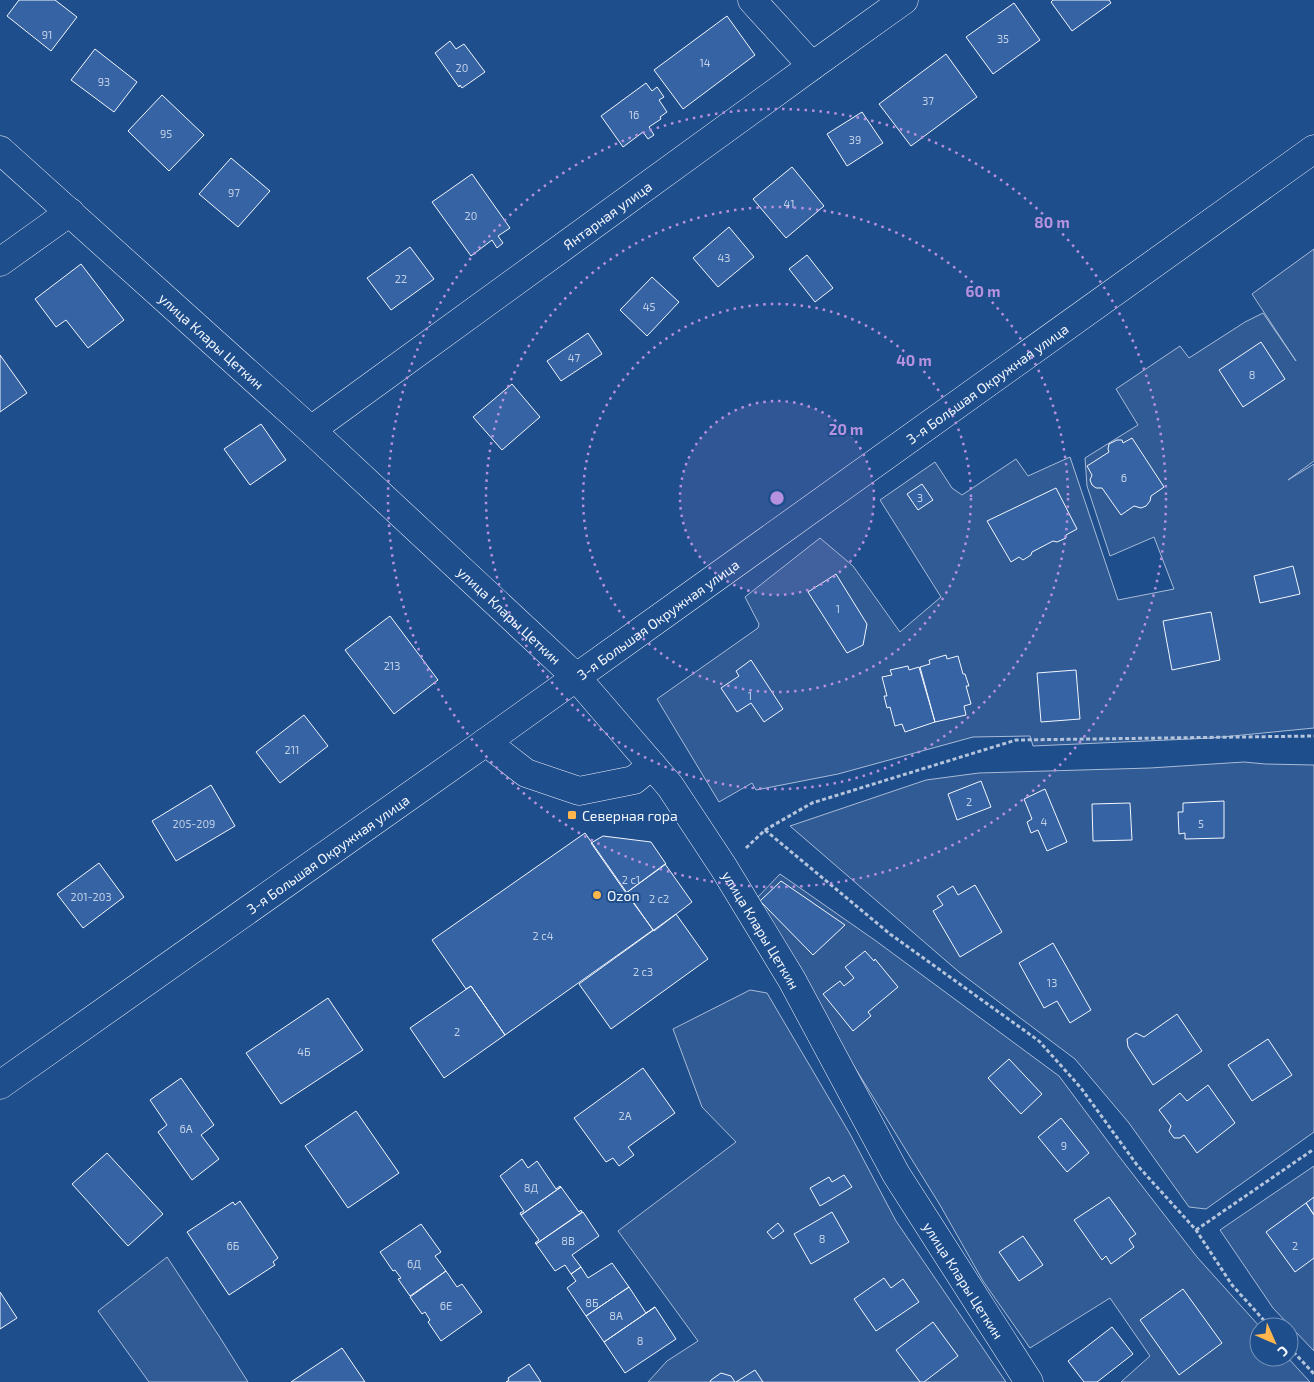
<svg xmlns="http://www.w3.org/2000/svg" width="1314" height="1382" font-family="'Exo 2',sans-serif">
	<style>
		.built { fill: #305b95; stroke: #a8bbd7 }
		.building { fill: #3563a3; stroke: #f2f6ff }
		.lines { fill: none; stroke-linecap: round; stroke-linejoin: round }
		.minor-casing { stroke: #f2f6ff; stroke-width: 29 }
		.path { stroke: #b3c4dc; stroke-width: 3; stroke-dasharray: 4 2.5; stroke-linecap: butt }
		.minor { stroke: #1f4e8c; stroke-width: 28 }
		.ring { fill: none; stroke: #b691df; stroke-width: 2.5; stroke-dasharray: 2.5 5 }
		.poi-dot { fill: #ffb74d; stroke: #1f4e8c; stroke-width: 2 }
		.labels { text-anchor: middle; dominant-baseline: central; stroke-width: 4; stroke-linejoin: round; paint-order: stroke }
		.number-label { font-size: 11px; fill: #c3d1e8 }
		.street-label { font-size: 14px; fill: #f2f6ff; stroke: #1f4e8c }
		.poi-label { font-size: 14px; fill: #f2f6ff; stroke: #1f4e8c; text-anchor: start }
		.centre { fill: #b691df; stroke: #1f4e8c; stroke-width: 2.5 }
		.ring-label { font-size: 15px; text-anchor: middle; font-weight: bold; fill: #b691df; stroke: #1f4e8c; stroke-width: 4; stroke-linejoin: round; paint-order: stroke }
	</style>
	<rect width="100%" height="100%" fill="#1f4e8c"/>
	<path class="built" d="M1314 249V461L1288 480 1314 464V728L1212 738 1033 746 1030 736 973 737 838 774 756 790 752 783 719 802 657 699 758 628 759 624 745 597 820 538 853 566 900 632 908 625 941 597 880 500 935 462 952 488 962 495 1016 459 1028 476 1070 457 1118 600 1174 589 1154 537 1110 556 1087 486 1085 458 1138 425 1116 389 1180 346 1189 358 1245 322 1263 313 1296 361 1252 294Z
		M1244 762 1265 764 1314 765V1132L1206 1209 1189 1207 1129 1123 1075 1059 959 972 790 826 926 780 979 773 1150 768Z
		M780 874 876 941 1059 1076 1118 1155 1197 1257 1260 1327 1259 1357H1287L1310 1382H1121L1150 1356 1110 1298 1030 1348 983 1281 940 1205 839 1042 756 899Z
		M750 990 767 993 850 1134 896 1221 1006 1382H648L667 1361 698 1341 618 1231 736 1142 702 1107 673 1029Z
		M1314 1166V1351L1273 1308 1220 1230Z
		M167 1257 219 1336 248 1382H149L98 1311Z"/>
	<path class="building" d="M19 0H55L77 17 51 51 7 16Z
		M1053 0H1109L1111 3 1072 31 1051 2Z
		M1014 3 1040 40 993 74 966 37Z
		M727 16 755 55 683 109 654 70Z
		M450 41 456 49 464 44 485 72 462 88 460 85 459 87 435 53Z
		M95 49 137 82 114 112 71 80Z
		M946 54 977 97 911 146 879 104Z
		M646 83 652 91 657 87 664 97 659 100 667 112 660 117 661 119 649 127 654 135 648 139 643 132 623 147 601 116Z
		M162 95 204 135 169 171 128 131Z
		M862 112 883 143 847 166 827 134Z
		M231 158 270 191 238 227 199 194Z
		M792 167 824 206 786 238 753 199Z
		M472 174 510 228 498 236 503 243 497 248 492 240 471 256 432 202Z
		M729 227 754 257 718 287 693 258Z
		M410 247 434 279 391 310 367 278Z
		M807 255 833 288 815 302 789 269Z
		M81 264 124 320 88 348 66 320 56 327 35 299Z
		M652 277 679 302 647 336 620 310Z
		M588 333 602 354 561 381 547 361Z
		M1261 342 1285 379 1243 407 1219 370Z
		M0 355 27 393 0 412Z
		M512 384 540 417 502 450 473 417Z
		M261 424 286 460 250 485 224 449Z
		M1132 438 1164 487 1151 496 1150 501 1146 506 1141 508 1134 506 1121 515 1102 488H1096L1092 485 1090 480 1092 475 1087 466 1109 452 1108 449 1109 444 1117 440H1122L1123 443Z
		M922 484 933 500 918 510 907 494Z
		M1056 488 1077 529 1066 535V538L1057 542 1053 541 1032 552 1031 555 1023 560 1019 557 1011 562 987 521Z
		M1293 566 1300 594 1260 603 1254 576Z
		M836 574 867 624 863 645 847 653 808 592Z
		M1211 612 1220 660 1172 670 1163 621Z
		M390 616 438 680 394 714 345 650Z
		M946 655 947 659 958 656 963 674H965L969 686H966L971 704 964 706 966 715 935 722 920 667 930 664 929 660Z
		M751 660 783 709 764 722 751 703 737 712 721 688 739 676 736 671Z
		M908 666 909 670 919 667 935 722 905 732 902 724 895 726 890 707 887 708 884 696H887L882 677 892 675 890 670Z
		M1076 670 1080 719 1041 722 1037 673Z
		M304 715 328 746 280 783 256 752Z
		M981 781 991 807 957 820 948 794Z
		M211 785 235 826 176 861 152 821Z
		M1045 789 1067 842 1047 851 1038 830 1031 833 1027 822 1032 819 1024 799Z
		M1224 801V838L1185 839V833L1179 834 1178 812H1183V803Z
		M1130 803 1132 840 1093 841 1092 804Z
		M585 833 653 930 505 1035 471 986 466 989 432 940Z
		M603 836 651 842 666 864 626 893 591 843Z
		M99 863 124 897 83 928 57 894Z
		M665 864 692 902 654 931 626 893Z
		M781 881 845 925 813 955 760 901Z
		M975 885 1002 932 960 957 933 911 943 905 937 896 953 886 958 895Z
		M676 914 708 959 611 1029 579 984Z
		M1053 943 1091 1010 1070 1023 1057 1001 1044 1008 1019 963Z
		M865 951 874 961 875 959 898 987 868 1012 871 1016 853 1031 823 994 840 981 844 986 854 978 845 967Z
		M471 986 505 1035 444 1078 410 1028Z
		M328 998 363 1050 281 1104 246 1053Z
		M1177 1014 1202 1051 1153 1085 1128 1047 1127 1039 1136 1033 1144 1037Z
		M1268 1039 1292 1075 1252 1101 1228 1065Z
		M1009 1059 1042 1094 1021 1114 988 1078Z
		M643 1068 675 1113 628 1147 634 1155 619 1166 613 1158 606 1162 574 1118Z
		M181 1078 214 1125 201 1135 219 1159 192 1180 158 1132 167 1125 150 1100Z
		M1208 1085 1235 1123 1197 1153 1184 1135 1180 1138H1174L1169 1131 1171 1126 1159 1110 1180 1093 1187 1101Z
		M356 1111 399 1173 348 1208 305 1146Z
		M1061 1118 1089 1153 1067 1172 1038 1137Z
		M107 1153 163 1214 128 1246 72 1184Z
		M522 1159 528 1168 537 1161 556 1189 560 1186 561 1187 521 1215 520 1213 524 1211 500 1176Z
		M844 1175 852 1187 820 1206 810 1188 829 1177 832 1182Z
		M561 1187 579 1212 581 1210 582 1212 536 1244 535 1243 539 1240 521 1215Z
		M1109 1197 1136 1234 1129 1239 1134 1247 1111 1264 1106 1256 1102 1260 1074 1220Z
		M1314 1197V1215L1306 1203Z
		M240 1201 278 1258 273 1262 275 1265 229 1295 187 1232 233 1202 235 1205Z
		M1306 1203 1314 1215V1258L1295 1272 1266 1232Z
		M583 1212 599 1236 572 1255 581 1267 571 1274 565 1265 555 1271 536 1244Z
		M832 1212 849 1242 811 1264 794 1234Z
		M778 1223 784 1231 773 1239 767 1232Z
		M421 1224 441 1252 435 1256 446 1271 410 1296 398 1279 401 1278 395 1270 393 1271 380 1252Z
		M1023 1236 1043 1265 1019 1281 999 1252Z
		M612 1263 629 1287 586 1316 567 1288 576 1281 571 1274 581 1267 588 1278Z
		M446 1271 457 1287 462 1284 482 1312 441 1341 428 1322 430 1320 425 1312 422 1314 410 1297Z
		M884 1278 891 1288 903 1279 919 1302 876 1331 854 1299Z
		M629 1287 646 1313 655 1307 604 1342 586 1316Z
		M1183 1289 1222 1343 1179 1375 1140 1320Z
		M0 1292 17 1318 0 1329Z
		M655 1307 676 1339 625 1373 604 1342Z
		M933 1322 958 1356 924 1382H920L896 1350Z
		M1112 1327 1133 1354 1097 1382H1084L1068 1361Z
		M342 1348 365 1382H291Z
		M529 1364 541 1382H506L509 1380 508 1378Z
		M755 1370 763 1382H736Z
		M721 1373 731 1376 735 1382H710L711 1380Z"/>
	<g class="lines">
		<defs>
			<g id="minor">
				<path d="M752 0 812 66"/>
				<path id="s1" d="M0 150 311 430 576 677 670 786 724 868 792 980 896 1174 1029 1382"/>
				<path d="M0 262 70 212"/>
				<path id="s2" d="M311 430 812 66 904 0"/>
				<path d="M486 742 526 773 579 791 634 780 652 765"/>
				<path id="s3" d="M0 1085 486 742 1314 149"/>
			</g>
		</defs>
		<use href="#minor" class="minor-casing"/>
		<path class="path" d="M765 830 890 934 1039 1041 1081 1088 1137 1165 1196 1230 1232 1285 1270 1327
			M746 848 765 830 812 803 1016 740 1314 736
			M1196 1230 1314 1149
			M1289 1347 1314 1374"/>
		<use href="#minor" class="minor"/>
	</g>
	<circle cx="777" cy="498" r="97" fill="#b691df" fill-opacity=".12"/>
	<g class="ring">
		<circle cx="777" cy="498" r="97"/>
		<circle cx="777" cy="498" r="194"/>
		<circle cx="777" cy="498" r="291"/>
		<circle cx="777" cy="498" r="389"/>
	</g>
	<g class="poi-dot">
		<rect x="567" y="810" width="10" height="10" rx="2.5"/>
		<circle cx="597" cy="895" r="5"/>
	</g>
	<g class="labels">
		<g class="number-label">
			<text x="47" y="34">91</text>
			<text x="1003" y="38">35</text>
			<text x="705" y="62">14</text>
			<text x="462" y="67">20</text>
			<text x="104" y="81">93</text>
			<text x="928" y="100">37</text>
			<text x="634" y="114">16</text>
			<text x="166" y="133">95</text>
			<text x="855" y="139">39</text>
			<text x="234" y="192">97</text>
			<text x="789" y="203">41</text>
			<text x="471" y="215">20</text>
			<text x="724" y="257">43</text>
			<text x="401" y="278">22</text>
			<text x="649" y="306">45</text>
			<text x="574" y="357">47</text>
			<text x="1252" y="374">8</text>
			<text x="1124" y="477">6</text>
			<text x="920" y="497">3</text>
			<text x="838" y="608">1</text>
			<text x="392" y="665">213</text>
			<text x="750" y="695">1</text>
			<text x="292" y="749">211</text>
			<text x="969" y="801">2</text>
			<text x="1044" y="821">4</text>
			<text x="194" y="823">205-209</text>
			<text x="1201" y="823">5</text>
			<text x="631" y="879">2 с1</text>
			<text x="91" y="896">201-203</text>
			<text x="659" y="898">2 с2</text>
			<text x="543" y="935">2 с4</text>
			<text x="643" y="971">2 с3</text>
			<text x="1052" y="982">13</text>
			<text x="457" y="1031">2</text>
			<text x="304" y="1051">4Б</text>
			<text x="625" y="1115">2А</text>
			<text x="186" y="1128">6А</text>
			<text x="1064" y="1145">9</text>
			<text x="531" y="1187">8Д</text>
			<text x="822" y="1238">8</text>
			<text x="568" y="1240">8В</text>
			<text x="233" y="1245">6Б</text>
			<text x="1295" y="1245">2</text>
			<text x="414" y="1263">6Д</text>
			<text x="592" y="1302">8Б</text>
			<text x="446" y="1305">6Е</text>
			<text x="616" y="1315">8А</text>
			<text x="640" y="1340">8</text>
		</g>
		<g class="street-label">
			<text stroke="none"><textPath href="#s2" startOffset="366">Янтарная улица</textPath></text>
			<text stroke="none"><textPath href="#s1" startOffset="285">улица Клары Цеткин</textPath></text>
			<text stroke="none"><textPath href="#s3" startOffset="1211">3-я Большая Окружная улица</textPath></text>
			<text stroke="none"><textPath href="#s1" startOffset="690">улица Клары Цеткин</textPath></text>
			<text stroke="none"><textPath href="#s3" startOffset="806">3-я Большая Окружная улица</textPath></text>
			<text stroke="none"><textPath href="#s3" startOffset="401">3-я Большая Окружная улица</textPath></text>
			<text stroke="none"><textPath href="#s1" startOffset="1095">улица Клары Цеткин</textPath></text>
			<text stroke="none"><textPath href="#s1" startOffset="1500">улица Клары Цеткин</textPath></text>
		</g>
		<g class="poi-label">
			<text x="582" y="815">Северная гора</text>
			<text x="607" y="895">Ozon</text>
		</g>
	</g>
	<circle cx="777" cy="498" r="8" class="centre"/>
	<g class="ring-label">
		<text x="1052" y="228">80 m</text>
		<text x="983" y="297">60 m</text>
		<text x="914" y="366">40 m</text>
		<text x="846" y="435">20 m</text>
	</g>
	<g transform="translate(1274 1342) rotate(135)"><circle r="24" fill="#1f4e8c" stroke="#7391ba"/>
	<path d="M0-4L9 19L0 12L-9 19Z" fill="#ffb74d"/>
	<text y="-8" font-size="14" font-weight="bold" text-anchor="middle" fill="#f2f6ff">С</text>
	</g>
</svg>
